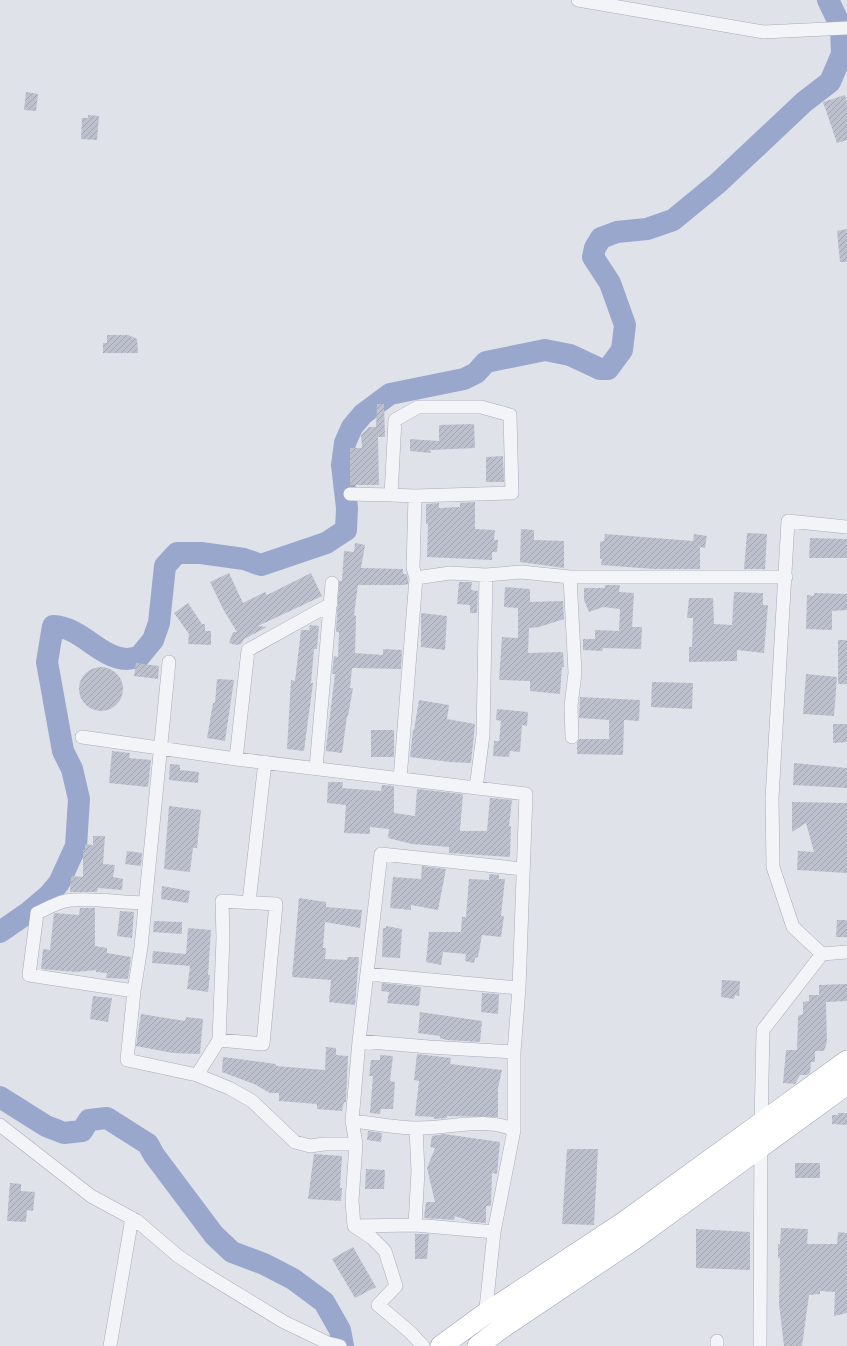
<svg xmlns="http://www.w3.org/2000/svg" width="847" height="1346" font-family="Montserrat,sans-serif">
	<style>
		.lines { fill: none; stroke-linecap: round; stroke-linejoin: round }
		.river { stroke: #99a7cd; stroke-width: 22 }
		.building { fill: url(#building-hatch) }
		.minor-casing { stroke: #a8abb8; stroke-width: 14 }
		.primary-casing { stroke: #9fa3b7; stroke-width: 22 }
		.minor { stroke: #f3f4f8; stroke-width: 13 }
		.primary { stroke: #fff; stroke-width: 21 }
	</style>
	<defs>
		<pattern id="building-hatch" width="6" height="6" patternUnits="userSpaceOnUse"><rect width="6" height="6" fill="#bdc0cd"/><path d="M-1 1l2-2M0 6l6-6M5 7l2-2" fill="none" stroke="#a2a5b1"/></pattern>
	</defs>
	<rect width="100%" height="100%" fill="#e0e2ea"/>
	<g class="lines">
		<path class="river" d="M0 932 29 912 48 896 59 883 76 846 79 799 72 769 63 751 47 662 53 626C82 627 99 658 127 659 131 659 136 657 139 657L153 640 159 623 165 566 177 553H201L244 559 261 565 326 543 346 530 347 508 342 465 345 443 352 427 363 414 390 394 464 379 476 373 486 362 545 350 570 355 600 369H608L622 350 625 325 610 283 593 257 595 248 601 238 617 232 647 229 673 220 718 183 804 102 830 82 842 54 841 27 828 0
			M0 1097 46 1126 64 1133 82 1131 89 1120 107 1118 148 1144 154 1155 214 1235 232 1252 264 1264 293 1279 324 1302 340 1330 343 1346"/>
	</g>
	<path class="building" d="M26 92 38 94 36 111 24 110Z
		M845 95 847 102V140L837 143 823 102Z
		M88 115 99 116 97 140 81 139 82 118H88Z
		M847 229V262H840L837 231Z
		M107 335H128L137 339 138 353H103V343H107Z
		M377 404H384L385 437H378L379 485H350V448H362L361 435 369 427H376Z
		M474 424 475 448 430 450 431 453 410 451V439L439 441V425Z
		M503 456 504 482H486V457Z
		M475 502V529L495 530 494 540H498L497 552H492V560L427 557 428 524H426V504L439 503V508L460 507V503Z
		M521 529 534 530V540L564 541V568L520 562Z
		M747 533 767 534 765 569H744Z
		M605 534 693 541 694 534 707 536 705 548 700 547V569H654L601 565 602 559H600V542L604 541Z
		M810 538 847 539V558H809Z
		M355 543 365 545 361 568 403 569V574H407L408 581V584L403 585H358L354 615 356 616 355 653 383 655V649L402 650 401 669 352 668 350 688H353L348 716H347L342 753 326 751V748L335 674H332L334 656 338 657 339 632H336L339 581H342L344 551 354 552Z
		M229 573 243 603 265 592 267 595 311 573 322 596 258 626 267 627 244 639 241 644 236 645 229 643 233 632H237L223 609 210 582Z
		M459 582H472L471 590 478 591 477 613H470V605L457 604Z
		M605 585H620L619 592 634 593 632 627H642L641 649 603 648 602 651 583 650V639H595V630L619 631 620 609 603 607 589 612 584 600V588H605Z
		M505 587 530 589V602L563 601 564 619 539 627 529 628 528 653 563 652 564 667H562L560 694 530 691V681L499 680 502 637 518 638V608L504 607Z
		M734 592 763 593V605H768L764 653 737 650V661L689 662V647H692L693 618H687L689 598H713L714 624 732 625Z
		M814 593 847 594V610L832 611V630L806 629 807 595 814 596Z
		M188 603 202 624H205V631H211V645L188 644 189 634 174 613Z
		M421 613 447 616 445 650 421 647Z
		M310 625 319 626 317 649H314L311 683H313L304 751 287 749 291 680 295 681 301 630H309Z
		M838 640H847V684H838Z
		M136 663 159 666 158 679 134 676Z
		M79 689a22 22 0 1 1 44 0a22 22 0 1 1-44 0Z
		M806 674 837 677 834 716 803 714Z
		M217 679 234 680 225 741 207 738 213 703H215Z
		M652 682 693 683 692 709 651 707Z
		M580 697 640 700 639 721 624 720 623 755 577 754V743L580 739H609V720L579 718Z
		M419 700 449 705 447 719 475 724 471 763 450 762 410 757 413 730H414Z
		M497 709 528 712 527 726 522 725 520 752 510 751 509 757 493 756 494 741H499L501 721 496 720Z
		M833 724H847V742L833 743Z
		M371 730H394V757H371Z
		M112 751 130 753 129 758 151 760 148 787 109 783Z
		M794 763 847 768V788L793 785Z
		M170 764 180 765V770L199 772 198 783 169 780Z
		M328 782H343L342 788 381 791 382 785 394 786V813L415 816 417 789 463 794 460 831H487L490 798 512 800 509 826H511L510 857 449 853V847L412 844 388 838 389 829 370 827V834L344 833 346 805 327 803Z
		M792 802 847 803V873L797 870 798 851 814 852 806 823 792 832Z
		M169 806 201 810 197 848H193L190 872 164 869Z
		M93 836H105L103 864 115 865 113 877 123 879 122 890 98 888 97 892H70L71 876 83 877V850H85V844L93 845Z
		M127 851 142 853 141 866 125 864Z
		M422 866 446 869 438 910 411 905V910L390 908 393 877 421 879Z
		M489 874 499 875V879H505L501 916H504L501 937 482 935 478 957 475 958 474 963 465 961 466 954 443 952 441 965 426 962 429 932H461L462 917H466L469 879 489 880Z
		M162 886 190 891 188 903 161 899Z
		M299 898 326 902V907L362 910 360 928 325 922 323 948H326L325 959 347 960 348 957H359L355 1005 329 1002 331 980 292 977Z
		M80 908H95V946L107 948V953L131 957 128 979 106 978 107 973 96 972V970L76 972 41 969 43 949 50 950 54 913 79 915Z
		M120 911 134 912 132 938 117 936Z
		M837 920H847V937H836Z
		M154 921 182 922V934L153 932Z
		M386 926 402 929 400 958 382 957 383 928H386Z
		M188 928 211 930 208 975H210L208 992 187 989 190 966 152 963 153 951 186 954Z
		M722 980 740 981 739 996 735 995 734 999 721 997Z
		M382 983 421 987 419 1006 387 1003 389 992 381 991Z
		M847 984V1001L826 1002 827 1042 824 1051H815V1062H811L810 1073 807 1075H800L795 1084 783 1083 786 1050H797L798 1016 803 1014V1002L809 1001V995H819V985Z
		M482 993 499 994 498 1014 481 1012Z
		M93 996 112 998 108 1022 90 1019Z
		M420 1012 482 1021 480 1042 447 1040 440 1038V1036L418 1033Z
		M141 1014 185 1021 186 1017 203 1019 200 1054 173 1053 136 1046Z
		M326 1047 336 1048V1055L348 1056 346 1102H344L342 1111 317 1109V1104L279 1101V1093H270L254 1084 222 1072 223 1057 276 1064V1066L325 1070Z
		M417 1054 451 1058 450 1064 502 1070 498 1088V1117L447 1116V1118L434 1119V1117L415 1116 419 1081 414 1080Z
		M380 1055 393 1056 390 1081 395 1082 393 1109H381L380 1114 370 1113 373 1076H369L371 1060H380Z
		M838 1113H847V1125L832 1124V1115H838Z
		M368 1131 382 1133 381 1142 367 1140Z
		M444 1134 500 1142 497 1174 492 1173 491 1206H486V1223L472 1222 455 1216 454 1220 424 1218 426 1202H435L427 1168 435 1148 430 1147 432 1136Z
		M567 1149H598L594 1225 562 1224Z
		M314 1154 342 1156 340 1188H342L341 1201 308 1199Z
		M795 1163H820V1178H795Z
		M366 1169 385 1170 384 1189H365Z
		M10 1183 21 1184V1191L35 1192 33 1211 27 1210 26 1222 7 1221Z
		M781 1228 808 1229 807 1244H837L838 1232 847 1233V1313L834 1316 835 1292 820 1291V1294L809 1295 802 1346H784L779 1304 780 1258H778V1244H780Z
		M696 1229 750 1232V1270L696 1268Z
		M415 1234H429L427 1259H415Z
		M353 1247 376 1287 355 1298 332 1259Z"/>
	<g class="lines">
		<defs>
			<path id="minor" d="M578 0 764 32 847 28
				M350 494 391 495
				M570 577 575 673 571 706 572 737
				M416 578 450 573 486 575
				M82 737 236 759 526 794 519 988 514 1052V1130L494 1232 485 1318
				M236 759 248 650 331 604
				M316 768 332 583
				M400 779 416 578 413 568 415 496 512 493 510 415 481 407H418L395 420 391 495 415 496
				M476 788 483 735 486 575 521 572 570 577H786
				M249 902 265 762
				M145 903C119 903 90 897 65 901 56 903 46 909 37 913L29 975 134 991 141 947 169 662
				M822 954 793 927 773 867 772 798 788 521 847 527
				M367 974 519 988
				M134 991 127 1060 197 1075
				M219 1040 263 1044 276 904 222 901 223 938 219 1040 197 1075 229 1088 252 1101 295 1142 310 1146 324 1144H356L352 1201 354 1226 372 1238 385 1251 396 1286 378 1305 410 1332 423 1346
				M359 1041 429 1047 514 1052
				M352 1121C373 1123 395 1128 416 1128 448 1129 485 1116 514 1130
				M0 1125 91 1196 137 1221 178 1256 202 1272 284 1322 328 1343 340 1346
				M356 1144 352 1121 359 1041 381 854 523 869
				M415 1225 418 1171 416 1128
				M354 1226 415 1225 494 1232
				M110 1346 132 1218
				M717 1346V1341
				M760 1346 761 1124 763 1030 822 954 847 952"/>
			<path id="primary" d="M441 1346 485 1314 623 1223 847 1061
				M478 1346 500 1329 634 1239 847 1084"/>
		</defs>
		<use href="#minor" class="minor-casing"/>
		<use href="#primary" class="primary-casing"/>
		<use href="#minor" class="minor"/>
		<use href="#primary" class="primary"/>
	</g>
</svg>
